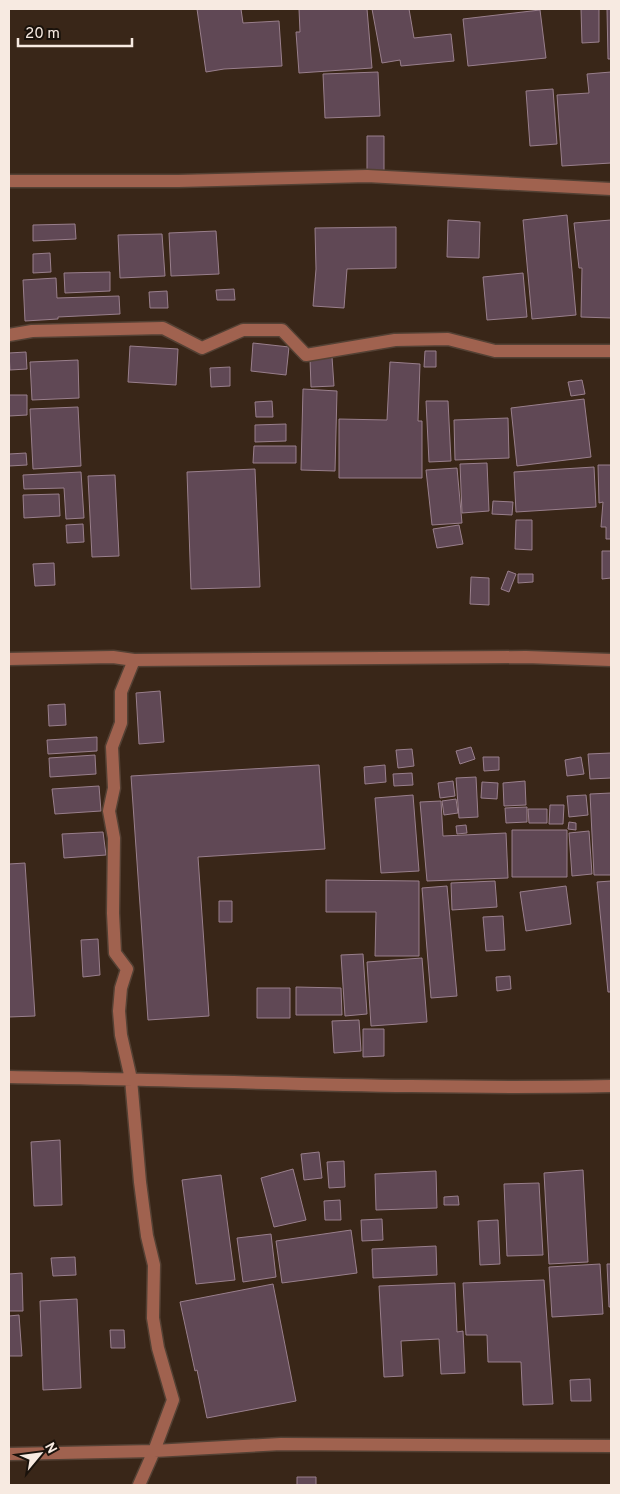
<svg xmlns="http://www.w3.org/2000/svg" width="620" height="1494" font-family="Overpass,sans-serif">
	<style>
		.building { fill: #604855; stroke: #997f8c }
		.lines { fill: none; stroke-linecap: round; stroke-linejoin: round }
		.minor-casing { stroke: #544134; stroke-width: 15 }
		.minor { stroke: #a0624f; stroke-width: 12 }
	</style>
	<rect width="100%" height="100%" fill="#392618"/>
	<path class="building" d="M197 9H241L243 23 279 21 282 66 224 69 206 72Z
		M299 9H367L372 68 299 73 296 32H300Z
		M372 9H409L414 38 451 34 454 61 401 66 400 60 382 63Z
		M581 9H599V42L582 43Z
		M607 9H611V59H608Z
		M540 10 546 58 468 66 463 19Z
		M378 72 380 116 325 118 323 74Z
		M611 72V163L562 166 557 95 589 93 587 74Z
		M553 89 557 144 530 146 526 91Z
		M367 136H384V171H367Z
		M567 215 576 315 532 319 523 220Z
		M448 220 480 222 479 258 447 257Z
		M611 220V318L581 317 582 268H579L574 223Z
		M75 224 76 239 33 241V225Z
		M396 227V268L347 269 344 308 313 306 316 269 315 228Z
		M216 231 219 274 171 276 169 233Z
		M162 234 165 276 120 278 118 235Z
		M50 253 51 272 33 273V254Z
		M110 272V291L65 293 64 273Z
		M523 273 527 317 487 320 483 277Z
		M56 278 57 298 119 296 120 314 58 317V319L25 321 23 280Z
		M234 289 235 300H217L216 290Z
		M167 291 168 308H150L149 292Z
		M253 343 289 347 286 375 251 371Z
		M130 346 178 349 176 385 128 382Z
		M425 351H436V367H424Z
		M26 352 27 369 10 370 9 353Z
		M332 357 334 386 311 387 310 359Z
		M78 360 79 398 32 400 30 362Z
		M390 362 420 364 418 421H422V478H339V419L387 420Z
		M230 367V386L211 387 210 368Z
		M582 380 585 394 571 396 568 382Z
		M303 389 337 391 335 471 301 470Z
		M9 395H27V415L9 416Z
		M584 399 591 457 517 466 511 408Z
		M272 401 273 417H256L255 402Z
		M426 401H448L451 461 429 462Z
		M78 407 81 466 33 469 30 409Z
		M508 418 509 458 455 460 454 420Z
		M286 424V441L255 442V425Z
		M254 446H296V463H253Z
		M26 453 27 465 9 466V454Z
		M487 463 489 511 462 513 460 464Z
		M598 465H611V539H606V527H601L603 502 599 503Z
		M594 467 596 507 516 512 514 472Z
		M457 468 462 523 432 525 426 470Z
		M255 469 260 587 191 589 187 472Z
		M81 472 84 518 66 519 64 488 24 489 23 475Z
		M115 475 119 556 92 557 88 476Z
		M59 494 60 516 24 518 23 495Z
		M493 501 513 502 512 515 492 514Z
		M516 520H532V550L515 549Z
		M83 524 84 542 67 543 66 525Z
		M459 525 463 544 437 548 433 529Z
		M602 551H611V578L602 579Z
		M54 563 55 585 35 586 33 564Z
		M508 571 516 574 509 592 501 589Z
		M518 574H533V582L518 583Z
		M471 577 489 578V605L470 604Z
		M160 691 164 742 139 744 136 693Z
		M65 704 66 725 49 726 48 705Z
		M97 737V751L48 754 47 740Z
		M471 747 475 759 460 764 456 751Z
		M412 749 414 766 398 768 396 750Z
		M611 753V778L590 779 588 754Z
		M95 755 96 774 50 777 49 758Z
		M483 757H499V770L484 771Z
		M581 757 584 774 567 776 565 760Z
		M319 765 325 849 198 857 209 1016 148 1020 131 776Z
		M385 765 386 782 365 784 364 767Z
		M412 773 413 785 394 786 393 774Z
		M476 777 478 817 459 818 456 778Z
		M453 781 455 796 440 798 438 783Z
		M525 781 526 805 504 806 503 783Z
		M482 782 498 783 497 799 481 798Z
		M99 786 101 811 55 814 52 789Z
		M611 793V875H594L590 794Z
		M413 795 419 871 381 873 375 798Z
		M586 795 588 815 569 817 567 796Z
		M456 799 458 813 444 815 442 801Z
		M441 801 443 836 506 833 508 878 427 881 420 802Z
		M550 805H564L563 824H549Z
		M527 807V822L506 823 505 808Z
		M528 809H547V823H529Z
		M569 822 576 823V830L568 829Z
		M466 825 467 833 457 834 456 826Z
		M512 830H567V877H512Z
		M589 831 592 874 572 876 569 833Z
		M103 832 106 855 64 858 62 834Z
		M25 863 35 1016 9 1017V864Z
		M326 880 419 881V956H375L376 912H326Z
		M495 881 497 907 452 910 451 883Z
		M611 881V992H608L597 882Z
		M447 886 457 996 431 998 422 888Z
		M566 886 571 924 526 931 520 892Z
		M219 901H232V922H219Z
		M503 916 505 950 486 951 483 917Z
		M98 939 100 975 83 977 81 940Z
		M363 954 367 1014 345 1016 341 955Z
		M422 958 427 1022 371 1026 367 962Z
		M510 976 511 989 497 991 496 977Z
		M296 987 341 988 342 1015H296Z
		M257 988H290V1018H257Z
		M359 1020 361 1051 334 1053 332 1021Z
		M363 1029H384V1056L363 1057Z
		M60 1140 62 1205 34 1206 31 1142Z
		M319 1152 322 1178 304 1180 301 1154Z
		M344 1161 345 1187 329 1188 327 1162Z
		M293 1169 306 1220 274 1227 261 1178Z
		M583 1170 588 1262 549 1264 544 1173Z
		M436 1171 437 1208 376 1210 375 1174Z
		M221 1175 235 1280 196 1284 182 1180Z
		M539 1183 543 1255 507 1256 504 1184Z
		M458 1196 459 1205H444V1197Z
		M340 1200 341 1220H325L324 1201Z
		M382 1219 383 1240 362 1241 361 1220Z
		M498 1220 500 1264 480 1265 478 1221Z
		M351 1230 357 1273 282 1283 276 1241Z
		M271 1234 276 1277 243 1282 237 1238Z
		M436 1246 437 1275 373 1278 372 1249Z
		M75 1257 76 1275 53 1276 51 1258Z
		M600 1264 603 1314 552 1317 549 1267Z
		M607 1264H611V1307H609Z
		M22 1273 23 1311H9V1274Z
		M544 1280 553 1404 523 1405 521 1362H488L487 1335H466L463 1283Z
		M455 1283 457 1332 463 1331 465 1373 441 1374 439 1339 401 1341 403 1376 384 1377 379 1286Z
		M273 1284 296 1401 207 1418 197 1370 195 1371 180 1302Z
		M77 1299 81 1388 43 1390 40 1301Z
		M19 1315 22 1356H9V1316Z
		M110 1330H124L125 1348H111Z
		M590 1379 591 1401H571L570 1380Z
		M297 1477H316V1485H297Z"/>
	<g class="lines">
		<defs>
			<path id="minor" d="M9 181H178L367 176 611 189
				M9 335 32 331 163 328 202 348 243 330H282L306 355 395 340 448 339 495 351H611
				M9 659 113 657 134 660 526 657 611 660
				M134 660 121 692V723L112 747 114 788 109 811 114 838 113 913 115 953 127 969 121 988 119 1011 121 1035 131 1079 140 1182 147 1236 154 1265 153 1318 158 1348 173 1400 154 1451 139 1485
				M9 1077C210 1080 410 1090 611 1086
				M9 1454 154 1451 281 1444 611 1446"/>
		</defs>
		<use href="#minor" class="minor-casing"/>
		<use href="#minor" class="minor"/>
	</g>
	<rect width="620" height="1494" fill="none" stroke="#f7eae1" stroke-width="20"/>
	<g transform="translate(40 1454) rotate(61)" stroke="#1a120b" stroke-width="4" paint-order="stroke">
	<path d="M0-4L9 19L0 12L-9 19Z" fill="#f7eae1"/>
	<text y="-8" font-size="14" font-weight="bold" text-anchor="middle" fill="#f7eae1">N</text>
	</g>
	<path d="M18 38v8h114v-8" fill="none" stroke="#f7eae1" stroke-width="2.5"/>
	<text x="25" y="38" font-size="15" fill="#f7eae1" stroke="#1a120b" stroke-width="4" paint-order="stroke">20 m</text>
</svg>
